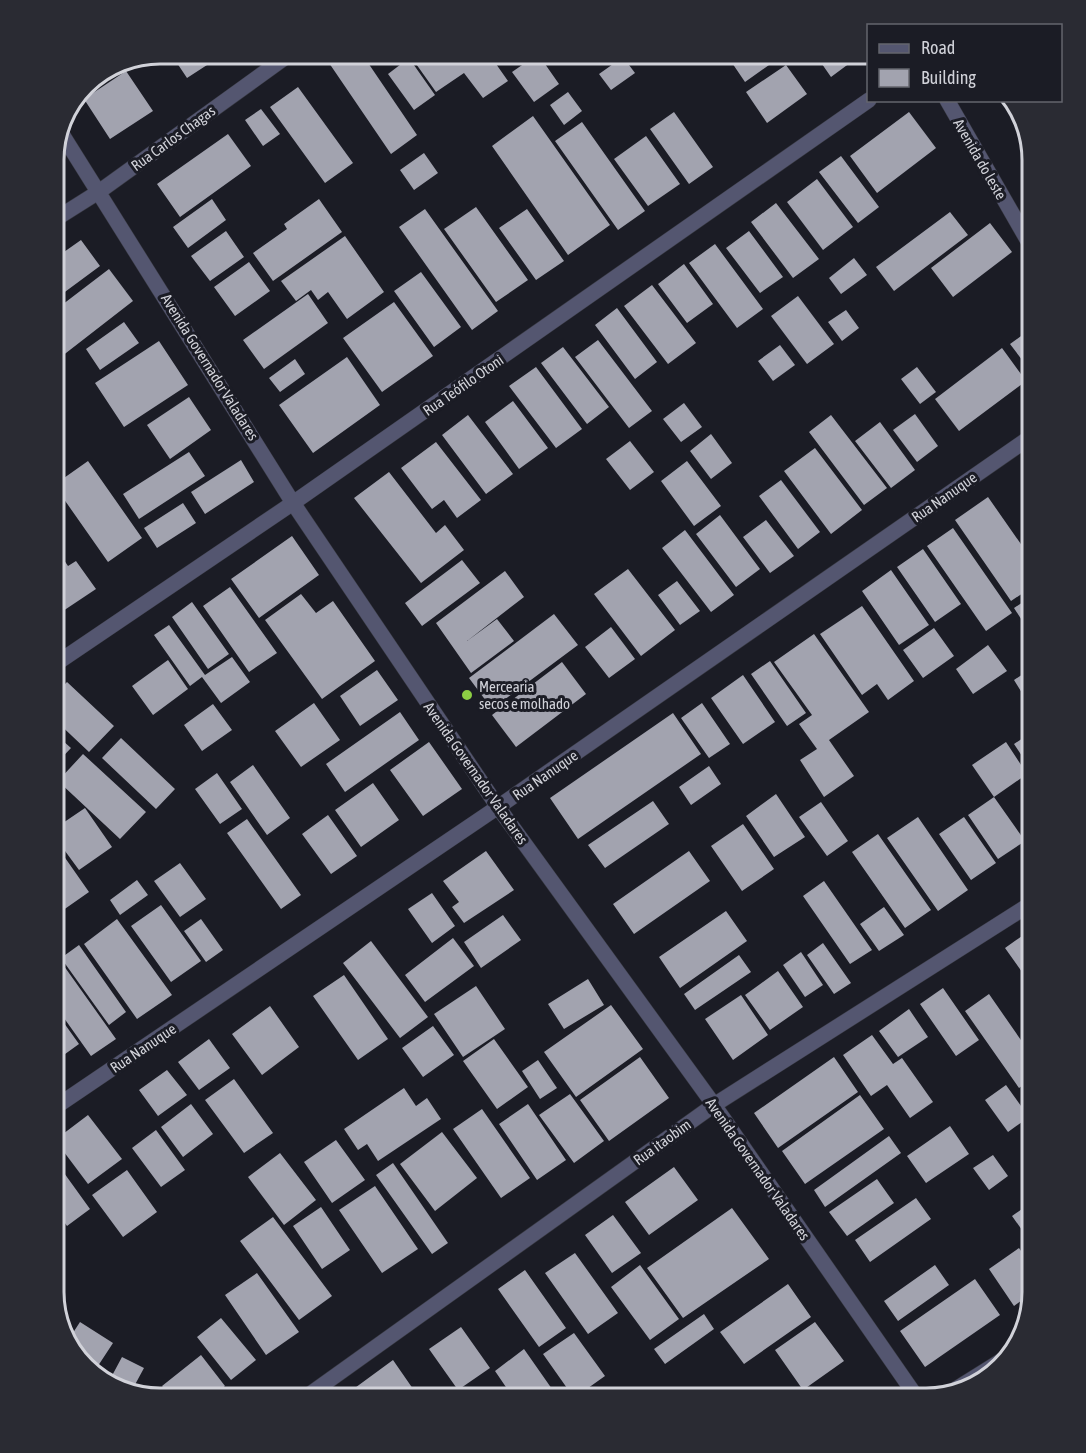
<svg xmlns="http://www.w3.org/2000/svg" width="1086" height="1453" font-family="'Asap Condensed',sans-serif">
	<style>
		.building { fill: #a2a3af }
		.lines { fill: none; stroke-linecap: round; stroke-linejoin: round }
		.minor-casing { stroke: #383942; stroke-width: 16 }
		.minor { stroke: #545670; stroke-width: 15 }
		.poi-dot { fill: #8dce44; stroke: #1b1c25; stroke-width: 2 }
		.labels { text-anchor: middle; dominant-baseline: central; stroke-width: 6; stroke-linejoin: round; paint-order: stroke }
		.street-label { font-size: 15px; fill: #d1d2d9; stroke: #1b1c25 }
		.poi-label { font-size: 15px; fill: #d1d2d9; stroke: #1b1c25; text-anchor: start }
		.rim { fill: none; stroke: #d1d2d9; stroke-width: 3 }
	</style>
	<rect width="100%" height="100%" fill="#1b1c25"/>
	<path class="building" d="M171 54H224L187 78Z
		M337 54H362L417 135 391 154 327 60Z
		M409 54H489L508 81 483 98 464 73 436 92Z
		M538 54 559 84 534 102 512 72Z
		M726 54H772L776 60 745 82Z
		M815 54H862L831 77Z
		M623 57 635 73 611 90 599 74Z
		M409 58 435 95 414 110 388 74Z
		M786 65 807 94 767 123 746 92Z
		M126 71 153 111 110 139 84 99Z
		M298 87 353 163 325 183 270 107Z
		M568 92 582 111 564 125 550 105Z
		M261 109 280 134 263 146 245 120Z
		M674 112 713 167 689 184 650 129Z
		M909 112 936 148 877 193 850 156Z
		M533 116 610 225 568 255 492 146Z
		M582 122 645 211 618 230 555 141Z
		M228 134 251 166 180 217 157 184Z
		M646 136 680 184 648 206 614 159Z
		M424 153 438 173 414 190 400 170Z
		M841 156 879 207 858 223 819 172Z
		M817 179 853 227 823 250 787 202Z
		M212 199 226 220 188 248 173 227Z
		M319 199 342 232 273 281 253 253 287 229 284 224Z
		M776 203 819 259 793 278 751 222Z
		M476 207 528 280 496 302 444 229Z
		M425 209 498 311 472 330 399 227Z
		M527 209 564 261 536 280 499 228Z
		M950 212 968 235 894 291 876 267Z
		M990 223 1012 252 953 297 931 268Z
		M226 231 244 257 210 281 191 256Z
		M749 231 783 277 760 293 726 248Z
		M345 236 384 292 347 319 328 292 318 300 311 290 296 301 281 281Z
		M81 240 100 266 54 300V259Z
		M715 244 763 309 737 328 689 263Z
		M854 258 867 275 841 294 829 278Z
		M249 262 270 291 235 316 214 287Z
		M684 264 713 304 687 323 658 284Z
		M109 269 133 301 57 360 54 356V311Z
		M421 272 461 327 434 347 394 291Z
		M652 285 696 343 668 364 624 306Z
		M308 294 328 323 264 369 243 340Z
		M798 296 834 344 807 364 771 316Z
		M394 302 433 356 382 392 343 338Z
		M617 308 657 362 635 379 595 325Z
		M846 310 859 328 842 341 828 322Z
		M124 322 139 343 100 370 86 349Z
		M1032 328V373L1010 344Z
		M598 340 652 411 629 428 575 357Z
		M159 341 188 385 124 427 95 383Z
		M780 345 795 365 773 381 758 361Z
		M563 347 609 407 587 424 541 363Z
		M1002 348 1026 381 959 431 935 399Z
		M347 357 380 405 313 453 279 405Z
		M295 359 305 374 280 392 269 378Z
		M536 367 582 429 556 448 509 386Z
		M917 367 936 392 920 404 901 379Z
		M189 397 211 430 170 459 147 425Z
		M513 401 548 448 519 469 485 422Z
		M684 403 702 427 681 442 663 419Z
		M915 414 938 446 917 462 893 430Z
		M468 415 513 474 486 494 442 435Z
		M831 415 887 488 864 505 809 432Z
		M880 422 915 470 891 488 855 441Z
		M711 434 732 463 711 479 690 451Z
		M630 441 654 472 630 490 606 459Z
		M436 442 481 500 457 518 444 500 432 509 401 468Z
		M815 448 862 510 831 534 784 471Z
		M189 452 205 476 139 519 123 494Z
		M241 460 254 482 205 514 191 492Z
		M88 461 142 538 108 562 54 485Z
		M687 461 721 506 694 526 661 481Z
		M389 472 436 533 445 525 464 550 421 583 354 498Z
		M781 480 820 532 798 549 759 496Z
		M988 497 1032 560V587L1011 601 955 520Z
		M183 503 196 523 157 548 144 528Z
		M720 515 760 569 736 587 696 534Z
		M766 520 794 556 770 573 743 537Z
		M953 528 1012 613 986 631 927 546Z
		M685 530 734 595 711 612 662 548Z
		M292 536 319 575 259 618 231 579Z
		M54 545 68 566 76 561 96 589 60 613 54 605Z
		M923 549 961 604 935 622 897 567Z
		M462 560 480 583 422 626 405 603Z
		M628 569 675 630 641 656 594 594Z
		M891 570 929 625 899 645 862 591Z
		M505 571 524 597 467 641 497 619 514 641 471 673 436 623Z
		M677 581 700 611 680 625 658 595Z
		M230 587 277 653 249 672 203 606Z
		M301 594 316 613 333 601 375 661 322 699 265 620Z
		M1032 596V636L1014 608Z
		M192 602 229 654 208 669 172 617Z
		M862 606 914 681 888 700 877 684 862 695 820 634Z
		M554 614 578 645 492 709 469 678Z
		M169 625 205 675 232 657 250 682 221 703 202 677 190 686 154 635Z
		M611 627 635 659 609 678 585 647Z
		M934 628 954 656 923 678 903 650Z
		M814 634 869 712 829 740 854 776 824 797 800 760 817 749 799 724 812 715 774 662Z
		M988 645 1007 671 973 694 956 669Z
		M168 660 188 689 153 715 132 686Z
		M770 661 806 713 787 726 751 674Z
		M562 662 586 694 516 747 492 715Z
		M1032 668V709L1014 680Z
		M377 670 398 700 360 726 340 696Z
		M743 675 775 722 743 744 711 698Z
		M67 682 114 726 89 752 54 719V695Z
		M314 703 340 740 301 767 275 731Z
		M702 703 730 744 709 758 681 718Z
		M213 704 232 730 202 751 184 725Z
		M400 712 419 740 345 792 326 764Z
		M673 713 701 754 578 839 550 798Z
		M1032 732V771L1014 744Z
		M54 733 71 748 54 766Z
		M121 738 175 789 156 809 102 758Z
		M429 742 462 789 423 816 390 770Z
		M1006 742 1027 774 994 797 972 765Z
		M83 754 146 812 120 839 58 781Z
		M253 765 290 818 267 835 230 782Z
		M709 766 721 784 691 805 679 787Z
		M217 773 242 809 220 824 195 789Z
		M373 783 399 820 361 847 335 810Z
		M776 794 805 837 774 857 746 816Z
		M994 797 1025 841 998 859 968 815Z
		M653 801 669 824 605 868 588 845Z
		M821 802 848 841 827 856 799 817Z
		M85 808 112 847 79 870 54 836V829Z
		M328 815 357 856 331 874 302 834Z
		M918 817 968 890 938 911 887 838Z
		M964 817 996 863 971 880 939 834Z
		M247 819 301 895 281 909 227 833Z
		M743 824 774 869 742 891 711 846Z
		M878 834 931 910 905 928 852 852Z
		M486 851 514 890 464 923 452 907 459 902 443 881Z
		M689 851 710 881 634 934 613 904Z
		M61 852 89 892 59 913 54 906V856Z
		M180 863 206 899 180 917 154 881Z
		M137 880 148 895 120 915 110 900Z
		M824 881 872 950 850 964 803 896Z
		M432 893 455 926 432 943 408 909Z
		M161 905 201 961 171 982 131 926Z
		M884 907 904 935 879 951 860 924Z
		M726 911 747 941 680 988 659 957Z
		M503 915 521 940 481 968 464 942Z
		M117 919 172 995 137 1019 84 944Z
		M201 919 223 950 206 962 184 931Z
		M1032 929V986L1005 948Z
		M453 938 474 966 425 1002 405 975Z
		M371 941 428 1017 400 1038 343 963Z
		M823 943 851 983 834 994 807 955Z
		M79 945 126 1012 109 1025 61 958Z
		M54 952 116 1039 91 1056 54 1004Z
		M801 952 823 985 805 997 783 965Z
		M739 955 751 972 695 1010 684 994Z
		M778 971 803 1007 770 1030 745 995Z
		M344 975 388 1039 358 1060 313 996Z
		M588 979 604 1005 564 1029 548 1004Z
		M476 986 505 1029 463 1057 434 1014Z
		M943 988 979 1040 956 1056 920 1004Z
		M989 994 1032 1056V1079L1019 1088 965 1011Z
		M741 995 768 1035 733 1060 705 1019Z
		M611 1005 643 1049 576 1097 544 1052Z
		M270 1006 299 1047 262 1075 232 1034Z
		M54 1009 79 1044 54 1062Z
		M909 1009 928 1037 898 1057 879 1031Z
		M433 1026 454 1055 423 1077 402 1048Z
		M872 1035 893 1064 902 1058 933 1102 910 1118 887 1085 871 1096 843 1055Z
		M209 1039 230 1068 199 1090 178 1062Z
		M494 1039 528 1087 497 1109 463 1061Z
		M640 1057 669 1098 609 1141 580 1100Z
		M834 1057 858 1092 778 1148 754 1113Z
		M538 1060 557 1088 540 1099 522 1071Z
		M167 1070 187 1095 158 1116 139 1090Z
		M234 1079 273 1133 244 1153 205 1100Z
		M1006 1085 1029 1117 1008 1132 985 1100Z
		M404 1088 416 1106 427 1098 441 1119 378 1161 367 1144 358 1150 344 1129Z
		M570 1094 604 1141 574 1163 539 1115Z
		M860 1095 884 1129 805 1184 782 1151Z
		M191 1104 213 1134 183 1157 161 1127Z
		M528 1104 566 1160 537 1180 499 1124Z
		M482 1109 530 1178 501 1198 453 1129Z
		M88 1115 122 1159 88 1184 55 1140Z
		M950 1126 969 1154 926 1183 907 1156Z
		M156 1130 185 1170 161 1187 132 1148Z
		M442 1132 477 1178 435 1211 400 1164Z
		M889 1136 901 1153 825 1207 814 1190Z
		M336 1140 365 1180 332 1203 304 1162Z
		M280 1153 316 1200 284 1225 248 1177Z
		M993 1155 1008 1176 989 1190 973 1168Z
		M54 1159 90 1209 67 1226 54 1208Z
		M393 1163 448 1243 432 1254 376 1175Z
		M674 1167 698 1200 649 1235 625 1202Z
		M127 1170 157 1212 123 1237 92 1195Z
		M877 1179 894 1203 847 1236 829 1212Z
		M375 1186 418 1249 382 1273 339 1210Z
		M916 1198 931 1219 870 1262 855 1240Z
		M1032 1202V1244L1012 1216Z
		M321 1207 350 1250 322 1269 293 1226Z
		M732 1208 769 1259 683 1318 647 1268Z
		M613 1215 641 1253 612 1273 585 1235Z
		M273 1217 332 1296 299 1320 240 1241Z
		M1019 1248 1032 1267V1293L1014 1306 989 1269Z
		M575 1253 618 1313 588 1334 545 1273Z
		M640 1265 679 1319 650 1340 611 1287Z
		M935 1265 949 1285 898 1321 884 1301Z
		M525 1270 566 1328 539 1347 498 1289Z
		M257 1273 299 1332 266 1355 225 1295Z
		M975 1279 1000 1315 925 1367 900 1331Z
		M788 1284 811 1317 744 1364 720 1332Z
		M704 1314 714 1329 665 1364 654 1349Z
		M221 1318 256 1360 231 1380 197 1337Z
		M80 1322 113 1343 94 1372 68 1346 67 1342Z
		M815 1322 844 1361 803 1390 775 1350Z
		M461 1327 490 1368 458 1390 429 1349Z
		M574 1333 605 1376 574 1398 543 1354Z
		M524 1349 559 1399H514L495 1371Z
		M201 1355 225 1386 209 1399H173L162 1386Z
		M122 1357 144 1368 131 1392 107 1385Z
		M393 1360 420 1399H352L348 1393Z
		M828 1387 837 1399H811Z"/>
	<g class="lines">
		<defs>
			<path id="minor" d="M947 100 1032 248
				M60 131 293 503 498 807 714 1105 918 1399
				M54 220 100 191 290 54
				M54 665 293 503 869 100
				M54 1108 498 807 1032 436
				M951 1392 1007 1357
				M303 1399 714 1105 1032 903"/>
		</defs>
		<use href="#minor" class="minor-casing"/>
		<use href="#minor" class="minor"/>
	</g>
	<circle class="poi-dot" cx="467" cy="695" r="6"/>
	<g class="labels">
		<g class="street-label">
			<text transform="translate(173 138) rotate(-36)">Rua Carlos Chagas</text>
			<text transform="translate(980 159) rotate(60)">Avenida do leste</text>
			<text transform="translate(210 367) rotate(58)">Avenida Governador Valadares</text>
			<text transform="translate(463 385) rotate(-35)">Rua Teófilo Otoni</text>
			<text transform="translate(944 497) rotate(-35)">Rua Nanuque</text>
			<text transform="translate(476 773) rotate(55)">Avenida Governador Valadares</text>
			<text transform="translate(545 775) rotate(-35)">Rua Nanuque</text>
			<text transform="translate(143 1048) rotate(-34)">Rua Nanuque</text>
			<text transform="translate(662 1142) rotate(-36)">Rua itaobim</text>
			<text transform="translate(758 1169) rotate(55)">Avenida Governador Valadares</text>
		</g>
		<g class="poi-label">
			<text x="479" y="686">Mercearia<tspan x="479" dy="17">secos e molhado</tspan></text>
		</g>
	</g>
	<path d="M0 0H1086V1453H0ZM160 64H926A96 96 0 0 1 1022 160V1292A96 96 0 0 1 926 1388H160A96 96 0 0 1 64 1292V160A96 96 0 0 1 160 64Z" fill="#2a2b33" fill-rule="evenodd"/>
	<path class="rim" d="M160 64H926A96 96 0 0 1 1022 160V1292A96 96 0 0 1 926 1388H160A96 96 0 0 1 64 1292V160A96 96 0 0 1 160 64Z"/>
	<rect x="867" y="24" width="195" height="78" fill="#1b1c25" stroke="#64656d" stroke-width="1.5"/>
	<rect x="879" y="44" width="30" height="9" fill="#545670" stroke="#64656d" stroke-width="1.5"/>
	<text x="921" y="54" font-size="18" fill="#d1d2d9">Road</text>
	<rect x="879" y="69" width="30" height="18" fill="#a2a3af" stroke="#64656d" stroke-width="1.5"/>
	<text x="921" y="84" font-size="18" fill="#d1d2d9">Building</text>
</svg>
